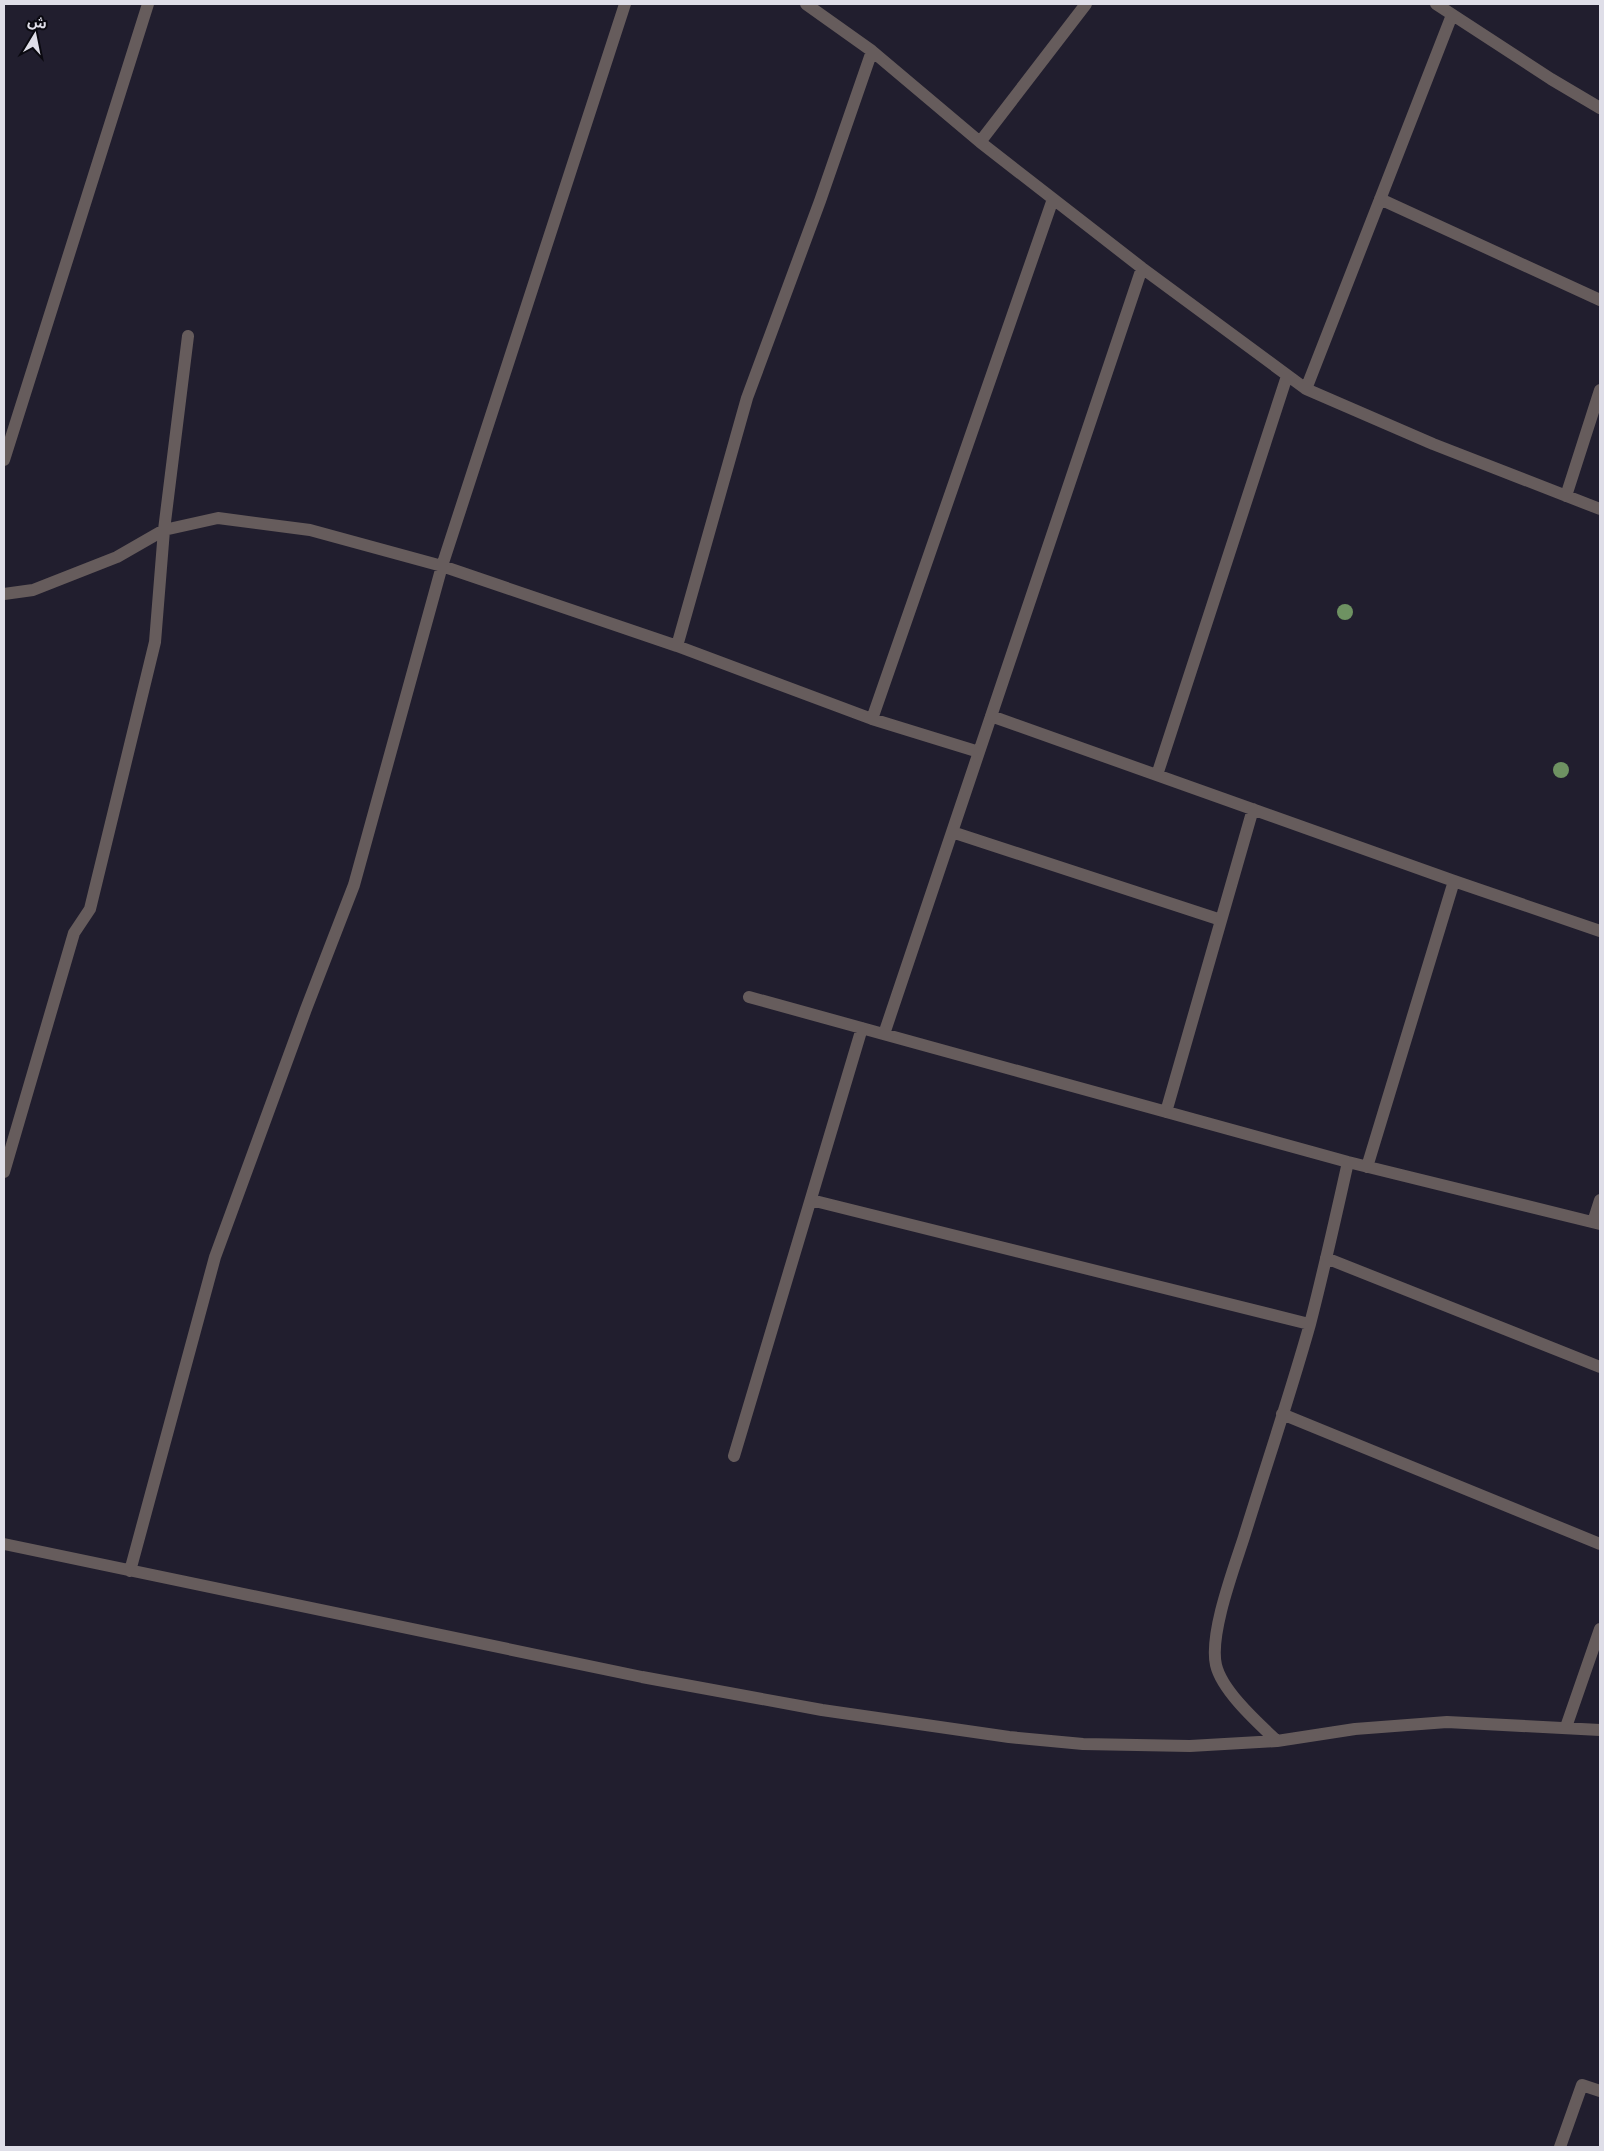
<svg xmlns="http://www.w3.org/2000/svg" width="1604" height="2151" font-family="Ubuntu,'Noto Sans Arabic',sans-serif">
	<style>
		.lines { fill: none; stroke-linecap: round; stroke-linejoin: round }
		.minor { stroke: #665c5c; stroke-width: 12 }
		.tree { fill: #6e9262 }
	</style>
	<rect width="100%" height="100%" fill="#211e2e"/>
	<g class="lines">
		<path class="minor" d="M806 4 872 51 980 142 1142 268 1306 389 1433 444 1600 509
			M1436 4 1551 79 1600 108
			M980 142 1086 4
			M1380 199 1600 300
			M1306 389 1452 15
			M4 460 148 4
			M1566 496 1600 390
			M4 594 33 590 117 557 164 530 218 518 310 530 442 566 677 646 872 719 979 752
			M677 646 747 398 820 201 872 51
			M991 716 1454 881 1600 931
			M872 719 1053 199
			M1157 775 1287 376
			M952 832 1221 920
			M749 997 1348 1162 1600 1224
			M884 1034 1142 268
			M1166 1112 1253 809
			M1367 1167 1454 881
			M4 1172 74 933 90 909 155 642 164 530 188 336
			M811 1200 1309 1324
			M1593 1222 1600 1200
			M1326 1258 1600 1367
			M1282 1414 1600 1544
			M734 1456 862 1028
			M4 1544 642 1677 822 1710 1009 1737 1083 1744 1190 1746 1277 1741 1355 1729 1447 1722 1600 1730
			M130 1571 215 1257 306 1009 354 885 442 566 625 4
			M1566 1727 1600 1629
			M1277 1741C1258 1723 1222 1691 1216 1665 1209 1634 1234 1568 1244 1537 1266 1466 1290 1395 1310 1324 1324 1270 1336 1216 1348 1162
			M1560 2147 1582 2085 1600 2091"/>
	</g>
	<g class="tree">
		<circle cx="1345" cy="612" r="8"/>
		<circle cx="1561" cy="770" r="8"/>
	</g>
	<rect width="1604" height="2151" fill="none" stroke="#dfdee8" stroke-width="10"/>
	<g transform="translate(35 35) rotate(10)" stroke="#0a0910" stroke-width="4" paint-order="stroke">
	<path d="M0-4L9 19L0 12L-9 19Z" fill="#dfdee8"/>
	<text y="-8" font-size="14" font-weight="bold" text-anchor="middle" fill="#dfdee8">ش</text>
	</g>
</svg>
